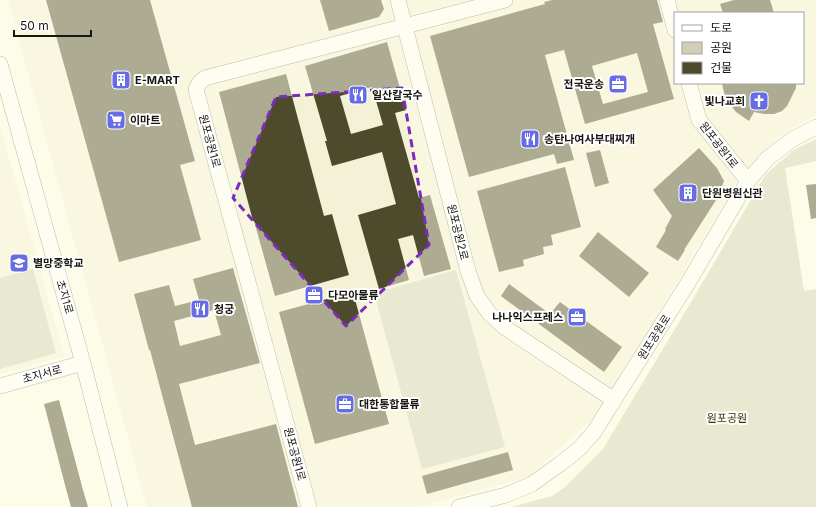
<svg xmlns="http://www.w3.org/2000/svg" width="816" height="507" font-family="Inter,'Noto Sans KR',sans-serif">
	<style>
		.built { fill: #f3f1d6; fill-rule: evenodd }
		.green { fill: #d1d0b6 }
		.building { fill: #4d4b2b; fill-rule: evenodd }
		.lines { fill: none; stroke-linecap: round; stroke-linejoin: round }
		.tertiary-casing { stroke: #747362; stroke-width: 16 }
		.tertiary { stroke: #fff; stroke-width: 15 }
		.marked { fill: none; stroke: #7b2cbf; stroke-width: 3; stroke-dasharray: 8 5; stroke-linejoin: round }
		.labels { text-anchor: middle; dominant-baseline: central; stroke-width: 4; stroke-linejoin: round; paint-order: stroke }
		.poi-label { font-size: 11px; font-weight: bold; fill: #181710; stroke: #fff; text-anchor: start }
		.street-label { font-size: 11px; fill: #181710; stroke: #fff }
		.park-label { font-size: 11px; fill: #383305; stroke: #fff }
	</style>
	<rect width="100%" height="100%" fill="#fdfce8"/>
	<path class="built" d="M8 0H816V115L784 133 741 174 601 411 528 477 418 507H147ZM675 13H803V83H675Z
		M0 125 64 356 0 374Z"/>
	<path class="green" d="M816 139V161L785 168 804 291 816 289V507H511L552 496 565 487 603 449 690 304 766 174 794 150Z
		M33 269 56 353 0 369V278Z
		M456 270 505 447 422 469 374 293Z"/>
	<path class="building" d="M46 0H150L195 161 180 165 201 240 119 262Z
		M320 0H381L384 9 379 17 329 31Z
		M552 0H657L663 22 653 24 674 99 585 124 564 50 545 55 574 160 557 164 554 154 469 177 430 36 545 4 544 2ZM637 53 648 92 603 104 592 66Z
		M734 0H770L774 13H723L720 4Z
		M387 42 406 110 395 113 419 198 430 195 451 269 424 276 413 235 398 239 409 280 379 289 358 215 396 204 382 152 332 166 325 141H327L305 66ZM372 87 383 125 351 134 340 96Z
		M286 74 324 216 332 214 349 275 275 296 254 221H253L219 92Z
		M722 83H796V88L787 106 782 111 774 114H764L754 112 749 121 736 112 729 103 724 93Z
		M699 148 717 168 724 181 718 197 684 250H685L678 261 656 247 666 230 665 229 672 216 653 190Z
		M600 150 609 183 595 187 586 153Z
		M565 167 581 227 551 235 553 245 543 247 544 254 523 260 524 266 499 272 477 191Z
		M816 184V218L811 219 806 185Z
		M598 232 649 273 629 297 579 256Z
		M233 268 260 363 179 384 195 445 276 424 298 507H192L150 350H149L134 294 169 285 175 306 199 300 193 279ZM214 310 221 335 180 346 174 321Z
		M509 284 550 314 560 302 622 347 604 372 501 296Z
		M353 292 389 424 315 444 279 312Z
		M59 400 83 490 88 507H71L65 485 44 404Z
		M508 452 513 470 427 494 422 476Z"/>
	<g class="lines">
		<defs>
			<path id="tertiary" d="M398 0 468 271 477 296 489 313 504 327 614 400
				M667 0 675 30
				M0 64 83 363 120 507
				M689 83 699 120 748 181
				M0 386 83 363
				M309 507 196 90 199 83 205 78 505 0
				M459 507 506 495 532 484 560 464 579 449 594 432 614 400 688 283 748 181 768 158 793 139 816 127"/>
		</defs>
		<use href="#tertiary" class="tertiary-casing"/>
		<use href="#tertiary" class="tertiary"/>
	</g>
	<path d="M0 0H816V507H0ZM402 88 429 245 346 326 233 198 276 97Z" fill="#fdfce8" fill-opacity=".55" fill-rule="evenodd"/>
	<path class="marked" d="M402 88 429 245 346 326 233 198 276 97Z"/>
	<defs>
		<symbol id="building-square" viewBox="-11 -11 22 22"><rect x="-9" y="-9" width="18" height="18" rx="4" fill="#666ce5" stroke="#fff"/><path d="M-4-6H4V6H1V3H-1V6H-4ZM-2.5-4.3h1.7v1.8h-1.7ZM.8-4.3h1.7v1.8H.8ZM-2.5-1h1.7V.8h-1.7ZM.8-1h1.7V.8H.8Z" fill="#fff"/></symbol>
		<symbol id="office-square" viewBox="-11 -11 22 22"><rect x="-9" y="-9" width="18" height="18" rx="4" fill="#666ce5" stroke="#fff"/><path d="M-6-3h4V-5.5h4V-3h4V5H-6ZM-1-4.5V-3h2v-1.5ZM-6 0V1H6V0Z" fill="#fff"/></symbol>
		<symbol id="restaurant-square" viewBox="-11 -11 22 22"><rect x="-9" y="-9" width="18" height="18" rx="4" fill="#666ce5" stroke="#fff"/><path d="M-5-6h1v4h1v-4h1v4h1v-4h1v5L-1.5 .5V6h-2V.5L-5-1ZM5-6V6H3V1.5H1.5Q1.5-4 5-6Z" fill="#fff"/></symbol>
		<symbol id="church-square" viewBox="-11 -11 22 22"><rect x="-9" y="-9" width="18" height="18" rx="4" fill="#666ce5" stroke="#fff"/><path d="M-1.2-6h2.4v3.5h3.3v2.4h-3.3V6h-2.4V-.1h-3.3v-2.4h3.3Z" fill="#fff"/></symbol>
		<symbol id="supermarket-square" viewBox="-11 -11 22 22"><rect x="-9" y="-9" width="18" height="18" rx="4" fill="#666ce5" stroke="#fff"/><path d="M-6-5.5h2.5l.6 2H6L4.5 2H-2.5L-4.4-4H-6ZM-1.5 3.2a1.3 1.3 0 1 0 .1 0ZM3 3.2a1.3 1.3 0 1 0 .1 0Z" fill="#fff"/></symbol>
		<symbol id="school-square" viewBox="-11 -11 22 22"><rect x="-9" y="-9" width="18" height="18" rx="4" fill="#666ce5" stroke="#fff"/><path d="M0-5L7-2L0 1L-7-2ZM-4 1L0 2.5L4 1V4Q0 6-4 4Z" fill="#fff"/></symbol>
	</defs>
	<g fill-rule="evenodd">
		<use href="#building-square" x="110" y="69" width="22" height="22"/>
		<use href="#office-square" x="607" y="73" width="22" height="22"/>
		<use href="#restaurant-square" x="347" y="84" width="22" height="22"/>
		<use href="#church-square" x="748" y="90" width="22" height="22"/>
		<use href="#supermarket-square" x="105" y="109" width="22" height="22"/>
		<use href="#restaurant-square" x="519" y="128" width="22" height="22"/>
		<use href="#building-square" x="677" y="182" width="22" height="22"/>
		<use href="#school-square" x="8" y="252" width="22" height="22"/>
		<use href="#office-square" x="303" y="284" width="22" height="22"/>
		<use href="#restaurant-square" x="189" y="298" width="22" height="22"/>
		<use href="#office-square" x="566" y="306" width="22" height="22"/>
		<use href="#office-square" x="334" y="393" width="22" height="22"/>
	</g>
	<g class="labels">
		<g class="poi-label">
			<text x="135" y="80">E-MART</text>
			<text x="604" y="84" text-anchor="end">전국운송</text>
			<text x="372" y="95">일산칼국수</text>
			<text x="745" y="101" text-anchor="end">빛나교회</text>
			<text x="130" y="120">이마트</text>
			<text x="544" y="139">송탄나여사부대찌개</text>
			<text x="702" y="193">단원병원신관</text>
			<text x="33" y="263">별망중학교</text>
			<text x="328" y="295">다모아물류</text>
			<text x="214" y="309">청궁</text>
			<text x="563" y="317" text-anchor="end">나나익스프레스</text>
			<text x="359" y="404">대한통합물류</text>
		</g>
		<g class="street-label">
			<text transform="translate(210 141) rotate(75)">원포공원1로</text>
			<text transform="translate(719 145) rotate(52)">원포공원1로</text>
			<text transform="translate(458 232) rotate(76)">원포공원2로</text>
			<text transform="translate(65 297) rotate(74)">초지1로</text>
			<text transform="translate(654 337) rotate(-58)">원포공원로</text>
			<text transform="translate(42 374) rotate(-15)">초지서로</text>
			<text transform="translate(295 454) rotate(75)">원포공원1로</text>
		</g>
		<g class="park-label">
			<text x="727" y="418">원포공원</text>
		</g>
	</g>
	<rect x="674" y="12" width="130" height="72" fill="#ffffff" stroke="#a3a29f"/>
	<rect x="682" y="25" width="20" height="6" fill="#ffffff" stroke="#a3a29f"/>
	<text x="710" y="32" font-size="12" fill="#181710">도로</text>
	<rect x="682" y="42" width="20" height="12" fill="#d1d0b6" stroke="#a3a29f"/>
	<text x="710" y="52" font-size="12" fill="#181710">공원</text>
	<rect x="682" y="62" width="20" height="12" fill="#4d4b2b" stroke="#a3a29f"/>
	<text x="710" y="72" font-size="12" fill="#181710">건물</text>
	<path d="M14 30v6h77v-6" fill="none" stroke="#181710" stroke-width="2"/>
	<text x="20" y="30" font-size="12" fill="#181710" stroke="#ffffff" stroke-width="3" paint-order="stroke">50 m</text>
</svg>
